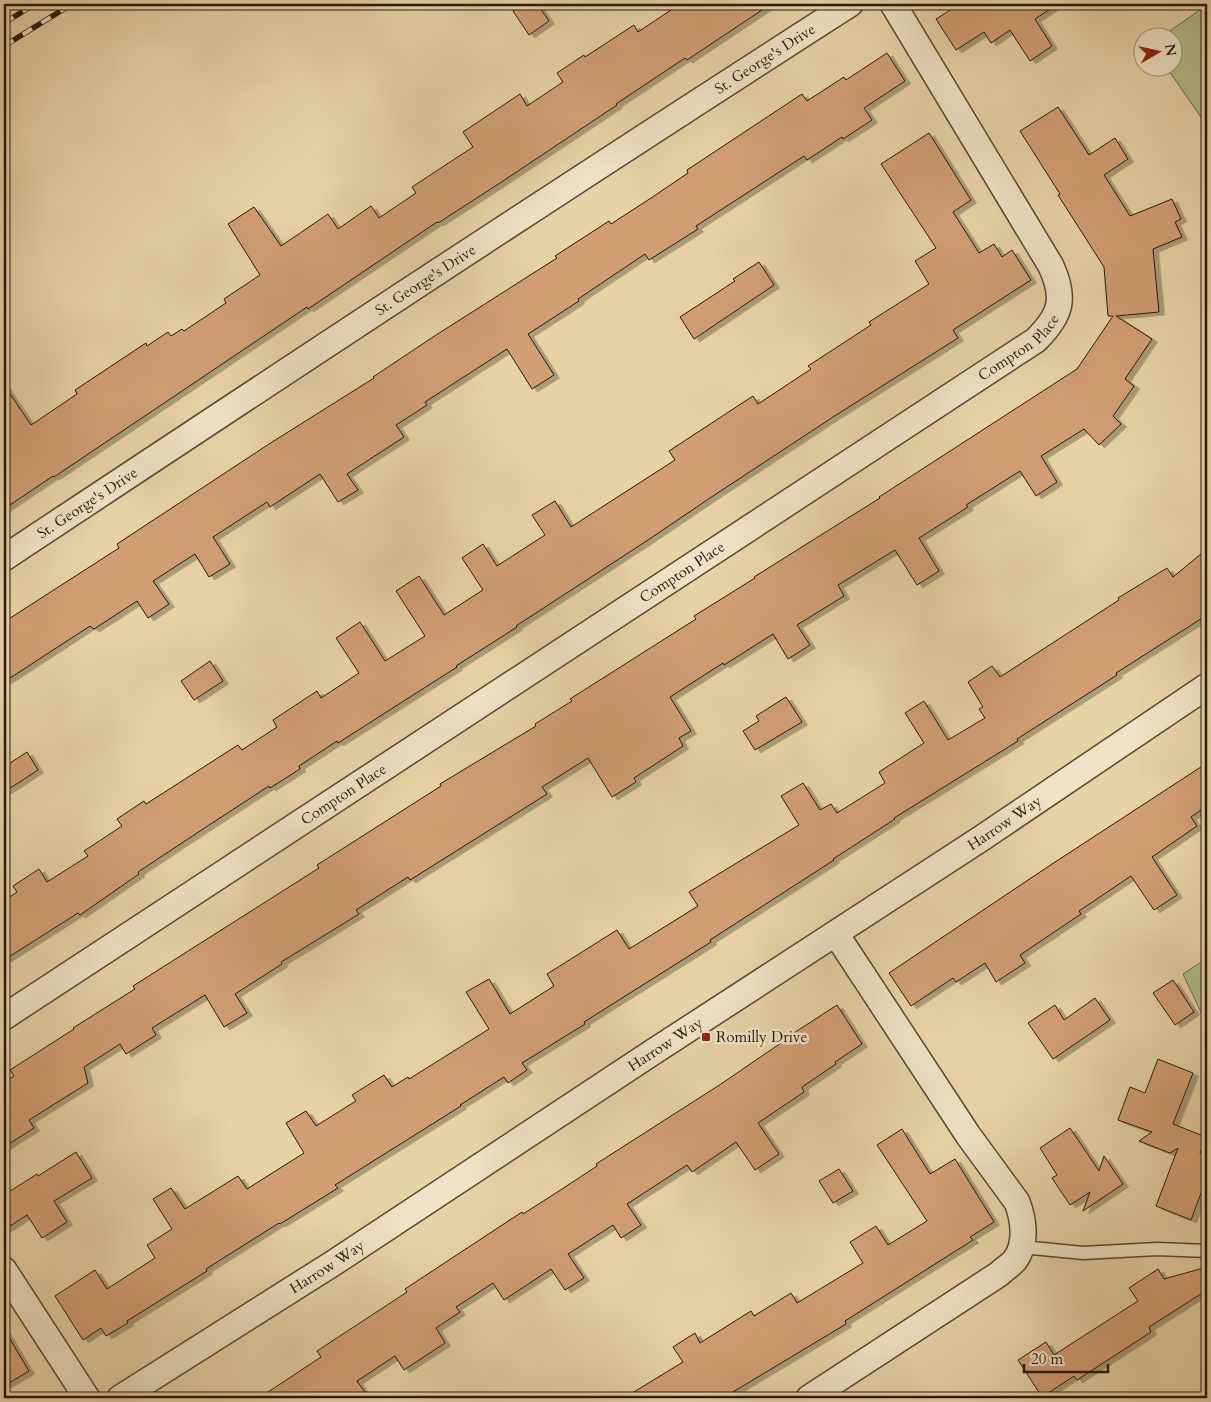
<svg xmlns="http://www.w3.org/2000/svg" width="1211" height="1402" font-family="Cardo,serif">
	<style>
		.green { fill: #b1be8b; stroke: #6c6c4c }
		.building { fill: #d29f74; stroke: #26190c; filter: url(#shadow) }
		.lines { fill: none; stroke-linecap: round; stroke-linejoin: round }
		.service-casing { stroke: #564833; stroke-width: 15 }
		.minor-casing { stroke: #564833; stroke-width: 28 }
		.service { stroke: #f0e2c6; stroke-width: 12 }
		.minor { stroke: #f0e2c6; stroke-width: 25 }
		.rail-casing { stroke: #26190c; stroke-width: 5.5 }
		.rail { stroke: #f0e2c6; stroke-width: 4; stroke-dasharray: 11; stroke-linecap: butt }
		.poi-dot { fill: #8f2418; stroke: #f0e2c6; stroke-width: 2 }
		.labels { text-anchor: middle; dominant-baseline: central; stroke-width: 5; stroke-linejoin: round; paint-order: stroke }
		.street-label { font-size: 15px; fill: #26190c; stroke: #f0e2c6 }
		.poi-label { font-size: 15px; fill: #26190c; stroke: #f0e2c6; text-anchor: start }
	</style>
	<defs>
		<filter id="shadow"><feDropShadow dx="5.5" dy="3" stdDeviation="0" flood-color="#0004"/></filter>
	</defs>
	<rect width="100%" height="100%" fill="#e8d3a7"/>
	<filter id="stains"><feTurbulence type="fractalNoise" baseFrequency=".004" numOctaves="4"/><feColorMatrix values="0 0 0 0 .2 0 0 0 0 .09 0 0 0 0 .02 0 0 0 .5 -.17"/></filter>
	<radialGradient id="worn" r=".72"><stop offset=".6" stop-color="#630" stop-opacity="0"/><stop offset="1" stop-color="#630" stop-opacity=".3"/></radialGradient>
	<path class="green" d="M1207 5V126L1167 68H1174V38L1161 37Z
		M1207 958V1025L1183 974Z"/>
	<path class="building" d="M525 4H537L549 21 529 35 513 11Z
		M680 4H771L687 60 685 58 616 104 617 105 500 183 438 223 437 222 308 309 307 307 54 477 53 476 4 509V385L31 425 77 394 75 390 146 343 147 346 168 332 171 336 182 329 184 331 226 303 224 299 260 275 228 224 254 207 281 246 328 214 338 229 371 206 379 218 416 193 412 187 473 147 463 132 520 94 527 106 563 82 557 73 584 55 585 57 634 25 638 32Z
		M960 4H1058L1035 19 1052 46 1030 61 1010 30 991 43 984 32 956 50 936 19Z
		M887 53 905 81 864 108 872 120 843 139 842 137 807 160 804 156 696 226 698 229 649 260 645 254 578 299 579 301 528 334 554 375 532 389 507 349 425 402 427 405 396 425 404 437 347 474 358 490 338 502 320 474 270 507 267 502 213 537 230 564 209 577 195 554 153 581 169 604 148 618 137 601 94 629 90 626 4 682V622L119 548 117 544 269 444 374 378 373 377 433 337 557 258 555 256 609 221 611 224 651 198 688 173 687 170 802 94 807 101 844 77 846 80Z
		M1058 107 1089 155 1115 138 1128 159 1104 175 1130 216 1172 199 1181 219 1175 222 1182 237 1153 249 1159 312 1116 316 1152 339 1125 379 1134 386 1113 416 1121 424 1099 445 1084 429 1041 456 1057 482 1036 496 1020 471 966 505 968 507 919 538 939 571 917 585 895 550 838 585 844 596 797 625 810 645 788 659 773 634 724 665 723 663 670 697 691 731 679 738 683 746 634 778 636 782 612 797 588 758 542 787 547 794 410 880 408 877 356 910 359 914 281 962 282 964 235 994 247 1013 224 1027 205 995 152 1028 156 1035 126 1054 120 1044 84 1067 88 1083 29 1120 34 1128 4 1147V1082L14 1076 10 1070 74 1029 73 1028 135 989 133 986 319 868 317 865 441 786 440 784 536 726 535 724 572 701 570 699 696 619 694 616 755 578 754 577 880 498 879 497 1077 369 1113 316H1108L1104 267 1058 195 1060 194 1020 131Z
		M929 133 971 200 953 212 979 253 994 244 1002 257 1012 250 1031 280 953 330 958 338 833 417 710 498 648 540 516 626 517 627 456 666 457 667 338 743 337 741 299 766 300 769 270 788 269 786 200 831 138 872 139 874 80 915 78 913 4 960V901L17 892 13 886 39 869 47 882 88 856 84 851 122 826 117 819 144 801 146 804 238 745 242 750 277 727 273 720 317 691 321 698 359 673 336 638 360 622 385 661 425 636 396 591 419 576 444 615 483 590 462 558 483 544 497 566 545 535 532 515 555 501 571 527 675 460 669 451 753 396 758 404 811 369 808 366 871 325 869 322 929 284 915 261 936 248 881 164Z
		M759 262 774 285 694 339 680 317 735 281 733 279Z
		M1207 549V615L1116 673 1117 675 1017 739 1018 741 894 818 895 819 833 859 834 860 710 940 711 942 584 1022 585 1024 522 1063 527 1070 508 1083 504 1077 460 1105 461 1106 335 1185 338 1188 280 1224 279 1223 206 1269 207 1271 127 1321 128 1323 106 1336 101 1328 83 1340 55 1296 95 1270 107 1289 155 1258 147 1245 172 1229 153 1199 171 1188 185 1209 238 1176 247 1189 304 1153 286 1123 306 1111 316 1126 356 1101 352 1095 384 1075 392 1087 408 1077 409 1079 489 1029 466 992 489 979 510 1014 554 986 547 974 617 930 629 949 698 906 689 892 799 825 781 796 803 783 820 810 831 804 837 813 885 783 879 772 924 743 905 713 924 701 948 740 985 718 979 709 983 707 968 682 992 666 1000 677 1119 600 1118 598 1167 568 1173 577Z
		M210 661 223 681 194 700 181 681Z
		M786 697 802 722 755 750 743 731 759 721 756 716Z
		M27 752 38 770 4 792V767Z
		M1207 763V806L1191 817 1197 826 1152 857 1177 895 1154 910 1131 876 1079 911 1081 914 1020 955 1025 963 996 982 985 963 956 982 953 978 911 1006 889 973 1049 866Z
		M1173 980 1194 1012 1175 1025 1153 993Z
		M1095 998 1110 1020 1053 1059 1028 1023 1055 1005 1064 1020Z
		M837 1005 862 1044 835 1062 836 1064 802 1087 804 1092 758 1123 779 1154 755 1170 736 1142 692 1172 687 1165 627 1204 641 1225 621 1238 613 1225 568 1254 584 1278 565 1290 551 1269 504 1300 493 1283 456 1307 460 1312 436 1328 445 1343 404 1370 395 1356 357 1381 369 1398H259L321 1357 317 1351 407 1292 405 1289 522 1212 523 1214 559 1191 597 1166 596 1164 721 1084 781 1043 780 1042Z
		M1158 1059 1193 1073 1173 1124 1206 1137 1200 1153 1207 1156V1177L1191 1220 1156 1206 1178 1148 1170 1153 1139 1141 1152 1132 1118 1120 1130 1087 1145 1093Z
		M1070 1128 1099 1171 1104 1156 1123 1184 1083 1211 1090 1192 1070 1205 1052 1178 1057 1175 1040 1148Z
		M902 1129 930 1174 955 1159 994 1222 970 1237 973 1240 845 1321 846 1324 723 1398H624L683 1362 673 1347 695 1333 700 1343 751 1311 754 1316 791 1293 797 1303 863 1263 850 1242 876 1226 888 1245 927 1221 877 1145Z
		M76 1152 92 1178 54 1201 67 1222 42 1238 27 1215 4 1230V1195L37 1174 38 1176Z
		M839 1169 853 1191 833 1203 819 1181Z
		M1207 1267V1290L1149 1327 1151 1332 1077 1380 1074 1376 1042 1397 1018 1360 1046 1342 1054 1355 1138 1301 1129 1288 1158 1269 1164 1279Z
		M4 1329 29 1371 4 1386Z"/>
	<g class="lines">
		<defs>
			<path id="service" d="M1022 1247 1083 1253 1157 1249 1207 1251"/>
			<g id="minor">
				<path id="s1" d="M4 558C285 372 566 186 850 4"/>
				<path id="s2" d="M4 1017 1036 340C1061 315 1066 299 1051 266L893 4"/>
				<path d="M4 1270 87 1398"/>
				<path id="s3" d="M120 1398 332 1264 653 1052 982 838 1207 686"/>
				<path d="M809 1398 999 1274C1004 1269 1011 1265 1015 1260 1027 1244 1024 1220 1017 1202L968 1135 836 934"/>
			</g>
		</defs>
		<use href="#service" class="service-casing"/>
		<use href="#minor" class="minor-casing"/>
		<use href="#service" class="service"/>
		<use href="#minor" class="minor"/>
		<defs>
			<path id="rail" d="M4 5 6 4
				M4 23 35 4
				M4 46 72 4"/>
		</defs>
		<use href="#rail" class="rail-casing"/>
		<use href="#rail" class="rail"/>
	</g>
	<rect class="poi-dot" x="701" y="1032" width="10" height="10" rx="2.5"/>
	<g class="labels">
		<g class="street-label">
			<text stroke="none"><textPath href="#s1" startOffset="910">St. George's Drive</textPath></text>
			<text stroke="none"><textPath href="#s1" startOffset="505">St. George's Drive</textPath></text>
			<text stroke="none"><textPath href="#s2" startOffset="1216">Compton Place</textPath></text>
			<text stroke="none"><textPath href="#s1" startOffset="100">St. George's Drive</textPath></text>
			<text stroke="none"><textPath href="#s2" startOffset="811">Compton Place</textPath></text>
			<text stroke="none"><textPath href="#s2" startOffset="406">Compton Place</textPath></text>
			<text stroke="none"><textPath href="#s3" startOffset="1055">Harrow Way</textPath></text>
			<text stroke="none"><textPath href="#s3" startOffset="650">Harrow Way</textPath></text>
			<text stroke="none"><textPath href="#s3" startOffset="245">Harrow Way</textPath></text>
		</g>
		<g class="poi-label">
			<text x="716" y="1037">Romilly Drive</text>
		</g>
	</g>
	<rect width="1211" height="1402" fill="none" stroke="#e8d3a7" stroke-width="20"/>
	<rect x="5" y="5" width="1201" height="1392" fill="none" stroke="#26190c" stroke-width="2.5"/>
	<rect x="10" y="10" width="1191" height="1382" fill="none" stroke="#26190c"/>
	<g transform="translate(1158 52) rotate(81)"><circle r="24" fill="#f0e2c6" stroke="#9f927c"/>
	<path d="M0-4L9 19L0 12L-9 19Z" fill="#8f2418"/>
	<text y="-8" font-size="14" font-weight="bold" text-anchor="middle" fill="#26190c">N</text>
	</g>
	<path d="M1024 1364v8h84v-8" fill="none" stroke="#26190c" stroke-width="2.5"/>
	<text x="1031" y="1364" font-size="15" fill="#26190c" stroke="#f0e2c6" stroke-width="4" paint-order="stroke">20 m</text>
	<rect width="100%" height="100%" filter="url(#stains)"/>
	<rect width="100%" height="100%" fill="url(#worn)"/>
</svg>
